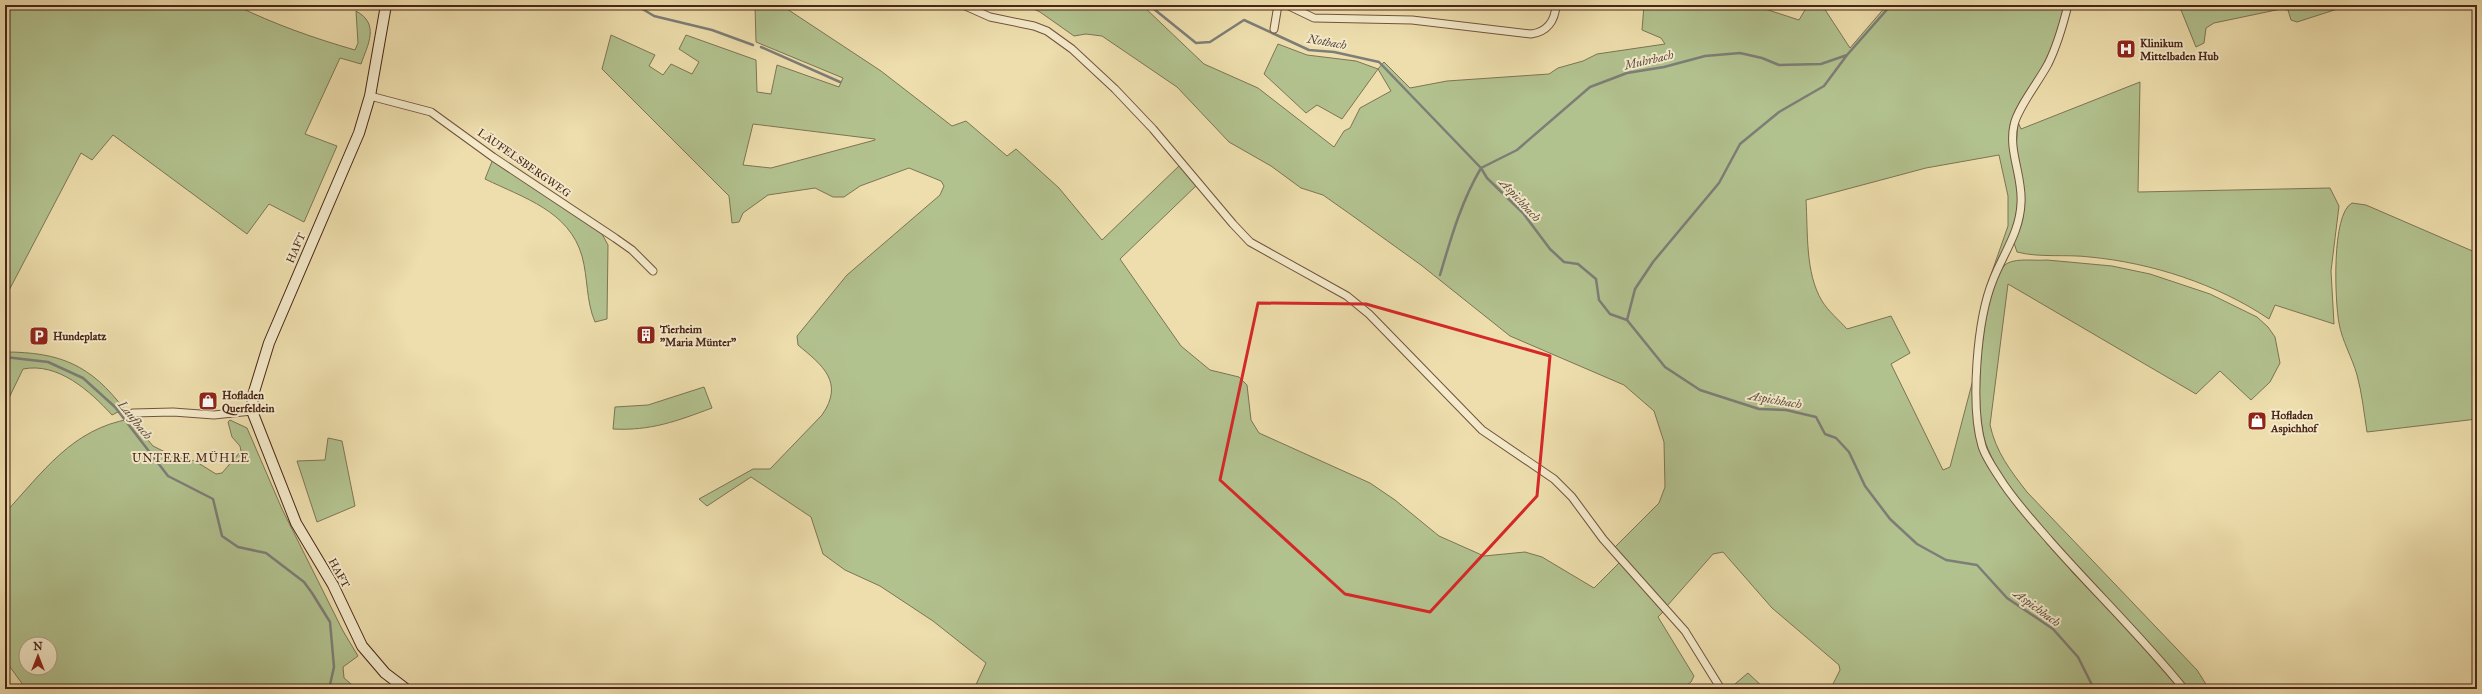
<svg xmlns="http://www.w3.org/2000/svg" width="2482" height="694" font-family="'IM FELL Great Primer',serif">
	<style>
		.green { fill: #b2c28f; stroke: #7e7454; fill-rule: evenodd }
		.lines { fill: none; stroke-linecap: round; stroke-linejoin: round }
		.stream { stroke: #7d7e77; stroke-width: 2.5 }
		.street-casing { stroke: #72533d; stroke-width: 9 }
		.secondary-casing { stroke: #492518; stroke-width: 12 }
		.street { stroke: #f4eaca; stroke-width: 7 }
		.secondary { stroke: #f4eaca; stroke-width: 10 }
		.marked { fill: none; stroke: #d62828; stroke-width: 3; stroke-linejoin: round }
		.labels { text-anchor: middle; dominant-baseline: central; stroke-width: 4; stroke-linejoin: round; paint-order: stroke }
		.poi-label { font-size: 11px; font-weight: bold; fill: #492518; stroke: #f4eaca; text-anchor: start }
		.street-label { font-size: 11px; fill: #492518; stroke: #f4eaca }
		.water-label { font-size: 12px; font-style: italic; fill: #5e4a40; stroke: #f4eaca }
		.neighbourhood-label { font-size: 12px; letter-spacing: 1px; fill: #492518; stroke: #f4eaca }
	</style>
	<rect width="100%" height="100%" fill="#eedead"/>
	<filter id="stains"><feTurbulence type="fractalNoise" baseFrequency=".005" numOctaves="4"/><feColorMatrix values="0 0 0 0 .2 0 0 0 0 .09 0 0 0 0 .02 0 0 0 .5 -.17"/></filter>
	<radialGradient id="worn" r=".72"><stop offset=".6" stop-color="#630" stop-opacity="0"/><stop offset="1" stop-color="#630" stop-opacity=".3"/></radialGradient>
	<path class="green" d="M5 5H235C274 24 313 38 355 50L358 43 356 11C380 24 368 44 361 64L340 58 305 134 337 146 304 222 269 204 247 234 113 135 92 160 81 153 5 298Z
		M755 5H781L881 71 952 126 966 121 1007 156 1016 149 1059 188 1102 240 1181 164 1198 184 1120 259 1181 346 1210 370 1239 377 1247 385 1251 420 1259 433 1370 483 1395 500 1439 536 1484 556 1525 552 1542 557 1594 588 1620 562 1665 610 1658 617 1694 676 1691 682 1681 689H974L986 663 933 621 880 586 845 570 823 554 811 517 751 477 707 506 699 499 753 469H770L822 415C845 382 822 365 798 345L797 336 847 275 940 195 944 186 941 181 909 168 860 186 844 197H833L815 188 768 195 743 213 739 222 732 223 729 196 602 69 611 35 655 55 649 66 663 75 671 64 692 74 699 62 679 49 686 35 756 60 757 92 771 94 777 65 839 87 843 78 756 42ZM753 124 875 139V140L771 168 743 165Z
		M1025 5H1142L1204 64 1258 88 1334 147 1344 131 1350 128 1360 108 1391 91 1378 69 1342 119 1317 105 1306 113 1264 74 1278 44 1307 55 1356 61 1378 69 1384 62 1410 88 1447 81 1549 74 1558 68 1583 61 1597 54 1665 44 1661 38 1642 30 1644 5H1766L1765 9 1799 20 1808 5 1816 8 1822 5 1850 48 1887 5H2065C2061 25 2053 47 2043 65 2035 81 2022 95 2015 112 2001 148 2021 169 2018 201 2016 232 2000 259 1987 286L2008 226V196L1999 155 1926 168 1806 200C1808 232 1805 273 1822 301 1828 311 1839 320 1847 329L1891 316 1910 353 1891 364 1943 470 1950 467 1974 376C1974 404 1974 429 1983 456L2073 573 2145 646 2180 689H1834L1832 686 1840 670 1839 665 1772 608 1723 552 1713 554 1667 606 1613 549 1659 503 1665 487 1664 442 1654 411 1624 385 1510 336 1421 265 1350 214 1323 195 1301 188 1271 166 1229 142 1177 87 1102 36 1086 34 1074 36 1040 12Z
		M2179 5H2350L2297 22 2291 20 2288 10 2281 9 2214 23 2206 28 2204 43 2196 47Z
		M2140 82 2138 192 2330 188 2339 206 2331 271 2334 324 2275 305 2269 319C2217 284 2152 263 2090 257 2066 254 2040 258 2017 252L2014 243 2022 219 2016 149 2018 122 2021 129Z
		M493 159 602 234 608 245 607 319 595 322C586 301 588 278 582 256 569 211 524 198 485 179Z
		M2352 203 2366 205 2477 253V419L2367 432C2364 413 2362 393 2357 375 2352 357 2342 341 2339 323 2335 302 2331 214 2352 203Z
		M2047 260 2112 266 2150 274 2210 294 2257 317 2268 327 2275 337 2280 363 2270 382 2251 400 2220 371 2196 394 2008 284 1990 425C1996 452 2010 470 2027 492L2197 670 2209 689H2188C2145 638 2098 591 2054 541 2028 511 2000 481 1986 444 1975 414 1980 350 1986 318 1988 307 1997 267 2008 263 2018 258 2035 261 2047 260Z
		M5 352C60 352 91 365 124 409L112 415C90 391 58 362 23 369L7 402H5Z
		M704 387 712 408C677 421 651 431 613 429L615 407 648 405Z
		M130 419 153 446 175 457 195 461 216 474 222 473 241 451 240 446 232 437 228 422 230 420 247 428 282 509 343 631 358 656 343 667 344 678 357 689H26L5 660V513C43 472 72 429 130 419ZM26 644H50V668H26Z
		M328 438 342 441 355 506 317 522 297 461 325 460Z
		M1748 673 1765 689H1729Z"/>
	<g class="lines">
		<path class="stream" d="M636 5 654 16 712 30 753 45
			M1149 5 1196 43 1210 42 1244 20 1309 50 1334 52 1379 62 1481 168 1487 178 1523 213 1550 249 1564 262 1578 264 1596 279 1599 300 1610 314 1627 320 1665 367 1700 390 1759 409 1786 410 1816 417 1825 434 1836 438 1849 452 1865 486 1890 519 1917 544 1946 560 1977 565 2007 598 2053 629 2078 657 2094 689
			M761 47 840 82
			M1481 168 1517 150 1590 87 1627 73 1664 67 1705 56 1740 53 1762 58 1779 65 1821 64 1847 55 1891 5
			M1440 275C1451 238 1461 202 1481 168
			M1627 320 1635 289 1653 262 1719 183 1740 144 1779 112 1824 86 1847 55
			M5 357 48 362 83 378 115 407 168 476 213 499 222 536 238 547 266 553 304 582 312 593 330 622 334 667 329 689"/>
		<defs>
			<path id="street" d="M963 5 990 17 1034 26 1047 31 1072 49 1115 89 1153 129 1233 224 1250 242 1347 296 1369 314 1482 430 1554 479 1572 497 1603 539 1685 631 1721 689
				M1287 5 1314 18 1412 20 1531 34C1547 32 1555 21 1556 5
				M2068 5C2063 25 2057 46 2048 64 2039 81 2017 109 2014 125 2008 151 2023 177 2021 203 2020 232 2003 254 1993 280 1977 319 1970 405 1982 446 1985 456 1993 468 1999 477 2013 500 2032 520 2050 541 2094 591 2142 637 2184 689
				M1274 29 1278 5
				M370 96 431 112 493 157 615 238 632 250 653 271
				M133 413 173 412 214 415 252 411"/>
			<path id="secondary" d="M386 5 370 96 359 133 269 343 253 395 252 411 296 523 333 585 362 646 385 673 406 689"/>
		</defs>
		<use href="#street" class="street-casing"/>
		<use href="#secondary" class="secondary-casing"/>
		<use href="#street" class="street"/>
		<use href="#secondary" class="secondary"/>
	</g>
	<path class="marked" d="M1258 303 1366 304 1550 356 1537 496 1430 612 1345 594 1220 480Z"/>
	<defs>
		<symbol id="hospital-square" viewBox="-11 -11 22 22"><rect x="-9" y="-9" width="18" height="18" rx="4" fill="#8f2418" stroke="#f4eaca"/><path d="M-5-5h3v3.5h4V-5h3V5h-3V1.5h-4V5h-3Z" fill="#fff"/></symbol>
		<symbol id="building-square" viewBox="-11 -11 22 22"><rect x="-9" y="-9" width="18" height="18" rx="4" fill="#8f2418" stroke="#f4eaca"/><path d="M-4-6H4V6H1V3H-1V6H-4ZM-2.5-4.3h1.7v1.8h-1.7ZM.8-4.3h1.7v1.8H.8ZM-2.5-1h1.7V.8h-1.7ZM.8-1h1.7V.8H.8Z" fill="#fff"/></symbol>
		<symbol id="parking-square" viewBox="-11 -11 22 22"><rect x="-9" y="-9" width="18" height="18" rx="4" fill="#8f2418" stroke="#f4eaca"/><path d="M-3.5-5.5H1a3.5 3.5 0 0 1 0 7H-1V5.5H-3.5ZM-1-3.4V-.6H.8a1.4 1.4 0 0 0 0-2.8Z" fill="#fff"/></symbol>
		<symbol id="shop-square" viewBox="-11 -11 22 22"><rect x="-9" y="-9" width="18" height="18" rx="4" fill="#8f2418" stroke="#f4eaca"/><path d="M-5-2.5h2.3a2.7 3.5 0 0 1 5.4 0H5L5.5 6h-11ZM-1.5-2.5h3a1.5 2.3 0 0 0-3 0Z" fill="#fff"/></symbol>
	</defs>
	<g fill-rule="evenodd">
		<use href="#hospital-square" x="2115" y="38" width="22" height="22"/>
		<use href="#building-square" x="635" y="324" width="22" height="22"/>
		<use href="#parking-square" x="28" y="325" width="22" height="22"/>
		<use href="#shop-square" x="197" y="390" width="22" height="22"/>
		<use href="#shop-square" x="2246" y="410" width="22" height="22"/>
	</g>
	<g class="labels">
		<g class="poi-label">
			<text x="2140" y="43">Klinikum<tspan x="2140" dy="13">Mittelbaden Hub</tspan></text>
			<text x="660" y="329">Tierheim<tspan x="660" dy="13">"Maria Münter"</tspan></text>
			<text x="53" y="336">Hundeplatz</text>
			<text x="222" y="395">Hofladen<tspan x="222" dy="13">Querfeldein</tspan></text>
			<text x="2271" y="415">Hofladen<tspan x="2271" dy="13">Aspichhof</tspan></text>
		</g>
		<g class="street-label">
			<text transform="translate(524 163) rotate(35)">LÄUFELSBERGWEG</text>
			<text transform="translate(296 248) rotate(-66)">HAFT</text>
			<text transform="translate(339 573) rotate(61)">HAFT</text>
		</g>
		<g class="water-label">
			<text transform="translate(1327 42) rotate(10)">Notbach</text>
			<text transform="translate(1649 60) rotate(-13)">Muhrbach</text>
			<text transform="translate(1520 200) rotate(47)">Aspichbach</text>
			<text transform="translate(1775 400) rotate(10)">Aspichbach</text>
			<text transform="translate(135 420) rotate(51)">Laufbach</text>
			<text transform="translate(2037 608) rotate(36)">Aspichbach</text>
		</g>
		<g class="neighbourhood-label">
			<text x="191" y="458">UNTERE MÜHLE</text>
		</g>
	</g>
	<rect width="2482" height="694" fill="none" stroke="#eedead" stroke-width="20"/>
	<rect x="6" y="6" width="2470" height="682" fill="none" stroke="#492518" stroke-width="2"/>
	<rect x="10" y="10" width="2462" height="674" fill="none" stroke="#492518"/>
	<g transform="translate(38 656)"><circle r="19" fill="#f4eaca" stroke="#b09b83"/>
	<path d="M0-3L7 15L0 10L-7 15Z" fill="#8f2418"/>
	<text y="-6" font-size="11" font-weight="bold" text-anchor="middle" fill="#492518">N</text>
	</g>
	<rect width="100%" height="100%" filter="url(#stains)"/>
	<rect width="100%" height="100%" fill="url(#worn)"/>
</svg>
